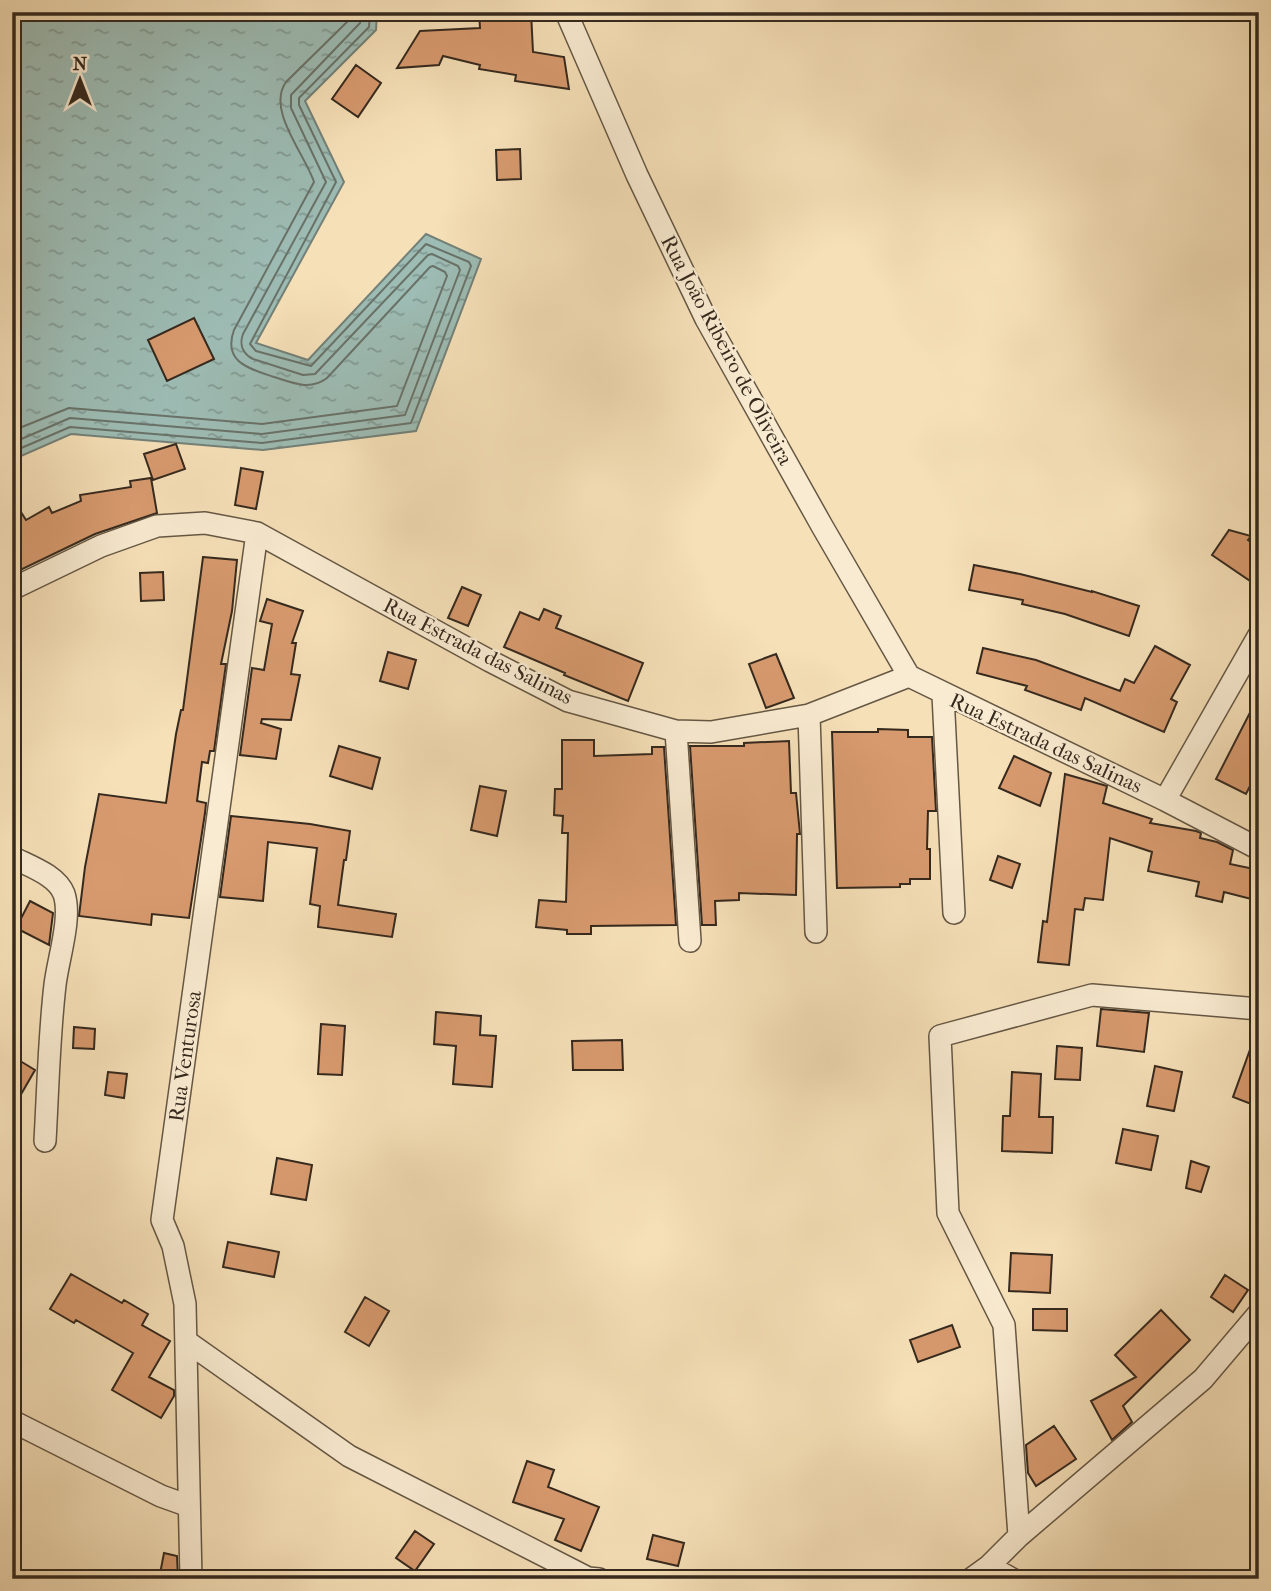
<svg xmlns="http://www.w3.org/2000/svg" width="1271" height="1591" font-family="'IM FELL French Canon',serif">
	<style>
		.water { fill: url(#water-ripples); stroke: #738178; stroke-width: 2 }
		.lines { fill: none; stroke-linecap: round; stroke-linejoin: round }
		.shore { stroke: #697269; stroke-width: 2 }
		.building { fill: #d79a6e; stroke: #35291e; stroke-width: 2 }
		.minor-casing { stroke: #655744; stroke-width: 24 }
		.minor { stroke: #f9ebd1; stroke-width: 21 }
		.labels { text-anchor: middle; dominant-baseline: central; stroke-width: 5; stroke-linejoin: round; paint-order: stroke }
		.street-label { font-size: 21px; fill: #35291e; stroke: #f9ebd1 }
	</style>
	<defs>
		<pattern id="water-ripples" width="26" height="14" patternUnits="userSpaceOnUse" patternTransform="scale(1.75)"><rect width="26" height="14" fill="#9dbcb4"/><path d="M2 4q2-2 4 0t4 0M15 11q2-2 4 0t4 0" fill="none" stroke="#819992"/></pattern>
	</defs>
	<rect width="100%" height="100%" fill="#f6e0b8"/>
	<filter id="stains"><feTurbulence type="fractalNoise" baseFrequency=".00286" numOctaves="4"/><feColorMatrix values="0 0 0 0 .2 0 0 0 0 .09 0 0 0 0 .02 0 0 0 .5 -.17"/></filter>
	<radialGradient id="worn" r=".72"><stop offset=".6" stop-color="#630" stop-opacity="0"/><stop offset="1" stop-color="#630" stop-opacity=".3"/></radialGradient>
	<path class="water" d="M12 12H377L376 30 305 101 344 182 256 343 308 360 426 234 481 259 416 431 263 450 71 434 12 460Z"/>
	<g class="lines">
		<path class="shore" d="M12 431 69 408 262 424 397 406 447 276 445 272 433 266 430 267 327 378C310 391 293 383 274 377 251 369 222 363 234 330L314 182C305 154 266 110 286 82L350 19 351 12
			M12 443 70 418 262 434 405 415 460 270 458 266 432 254 428 255 315 374 303 375 253 359C243 354 239 345 243 334L326 182 291 108V95L360 23 362 12
			M12 452 70 427 262 443 411 423 471 266 469 262 426 244 311 366 256 351 250 344 336 182 299 105V98L369 27 370 12"/>
	</g>
	<path class="building" d="M479 12H531L533 52 564 57 569 89 515 81 516 75 479 69 480 65 443 56 439 65 397 68 420 31 480 28Z
		M356 65 381 83 358 117 332 99Z
		M520 149 521 179 497 180 496 150Z
		M194 318 214 359 167 381 148 340Z
		M176 444 185 469 153 480 144 454Z
		M241 468 263 472 256 509 235 505Z
		M151 478 157 513 95 534 12 574V498L26 520 49 507 52 513 81 501 80 495 131 487 130 481Z
		M1229 530 1251 536 1248 540 1259 548V587L1212 555Z
		M203 557 237 560 232 611 221 664H226L214 751H210L208 763 202 762 197 801 206 803 205 813 189 918 152 914 151 925 79 916 85 867 99 794 166 803 176 734 181 710H183Z
		M974 565 1020 574 1092 592V591L1139 606 1129 636 1065 614 1022 604 1023 600 969 590Z
		M163 572 164 600 141 601 140 573Z
		M462 587 481 595 468 626 448 618Z
		M267 599 303 611 292 643H296L291 674 300 675 291 720 262 719 261 723 281 729 276 759 240 755 252 668 264 670 272 624 260 621Z
		M544 609 561 616 556 628 643 663 628 701 564 675 565 673 504 647 520 612 539 620Z
		M1155 646 1190 665 1171 699 1177 702 1164 732 1085 698 1081 710 1025 690 1027 686 977 673 983 648 1036 660 1120 691 1125 679 1134 683Z
		M388 652 416 660 408 689 380 681Z
		M776 654 794 698 766 708 749 664Z
		M1259 695V768L1246 794 1216 779Z
		M878 729 908 730V737H932L936 811H928L927 849H930V879H910V884H900V887L837 888 832 732H878Z
		M562 740H594V756L652 754V747H664L676 925 591 926V934H567V930L536 927 539 900 566 902 568 833H562L563 816 554 815 555 789H562Z
		M789 741 791 793H796L800 834H797L796 895 739 893V900L715 901 716 925H702L690 746H744V743Z
		M339 746 380 758 372 789 330 776Z
		M1014 756 1051 773 1040 806 999 788Z
		M1065 774 1107 786 1103 803 1152 819 1150 823 1196 831 1201 833 1200 838 1217 842 1233 850 1230 864 1259 870V901L1224 892 1222 902 1196 896 1199 882 1148 871 1152 852 1110 838 1103 900 1085 898 1083 910 1075 909 1069 965 1038 962 1043 921 1047 922Z
		M480 786 506 791 497 836 471 830Z
		M231 816 310 824 350 831 346 860H344L338 905 396 914 392 937 318 927 320 906 310 904 317 848 268 842 263 901 220 897Z
		M998 856 1020 864 1012 888 990 880Z
		M30 901 53 913 49 945 16 928Z
		M1101 1009 1149 1013 1144 1052 1097 1046Z
		M436 1012 481 1016 480 1035 496 1036 492 1087 453 1084 456 1046 434 1044Z
		M321 1024 345 1026 342 1075 318 1074Z
		M74 1027 95 1029 94 1049 73 1048Z
		M1256 1033 1259 1034V1107L1233 1097Z
		M622 1040 623 1070H573L572 1041Z
		M1057 1046 1082 1048 1080 1080 1055 1079Z
		M12 1056 35 1070 12 1110Z
		M1155 1066 1182 1072 1174 1111 1147 1106Z
		M108 1072 127 1074 124 1098 105 1095Z
		M1012 1072 1041 1074 1039 1117H1053L1052 1153 1002 1151 1003 1116H1010Z
		M1123 1129 1158 1136 1151 1170 1116 1163Z
		M277 1158 312 1165 306 1200 271 1194Z
		M1191 1161 1209 1167 1201 1192 1186 1188Z
		M228 1242 279 1252 274 1277 223 1267Z
		M1011 1253 1052 1255 1050 1293 1009 1291Z
		M71 1274 122 1303 124 1300 148 1314 142 1325 170 1341 149 1377 174 1390V1396L161 1418 112 1390 133 1353 76 1320 74 1323 50 1309Z
		M1225 1275 1248 1290 1233 1312 1211 1297Z
		M365 1297 389 1311 369 1346 345 1332Z
		M1033 1309H1067V1331L1033 1330Z
		M1161 1310 1190 1340 1123 1406 1132 1422 1112 1440 1091 1401 1136 1377 1115 1355Z
		M952 1325 960 1347 918 1362 910 1340Z
		M1054 1426 1076 1459 1036 1486 1028 1473 1026 1445Z
		M527 1461 554 1470 548 1487 599 1507 581 1551 555 1540 564 1519 513 1502Z
		M415 1531 434 1544 415 1571 396 1558Z
		M653 1535 684 1543 678 1566 647 1559Z
		M164 1553 177 1556 178 1579H159Z"/>
	<g class="lines">
		<defs>
			<path id="minor" d="M566 12 637 175 706 319 822 526 909 676
				M12 589 101 546 157 526 205 523 257 533 490 661 568 701 676 731 711 732 809 715 909 676 1165 800 1259 849
				M943 695 954 913
				M809 715 816 932
				M676 731 690 941
				M1165 800 1259 635
				M12 857C29 866 57 875 64 894 72 918 58 959 55 985 49 1036 48 1089 45 1141
				M186 1341 349 1456 588 1578 599 1579
				M12 1421 161 1496 189 1506
				M1019 1536 1004 1325 948 1213 940 1036 1092 995 1259 1009
				M989 1566 1012 1579
				M191 1579 185 1304 173 1246 162 1220 257 533
				M971 1579 989 1566 1019 1536 1203 1379 1259 1313"/>
		</defs>
		<use href="#minor" class="minor-casing"/>
		<use href="#minor" class="minor"/>
	</g>
	<g class="labels">
		<g class="street-label">
			<text transform="translate(727 350) rotate(62)">Rua João Ribeiro de Oliveira</text>
			<text transform="translate(478 651) rotate(27)">Rua Estrada das Salinas</text>
			<text transform="translate(1046 743) rotate(25)">Rua Estrada das Salinas</text>
			<text transform="translate(185 1056) rotate(-82)">Rua Venturosa</text>
		</g>
	</g>
	<rect width="1271" height="1591" fill="none" stroke="#f6e0b8" stroke-width="42"/>
	<rect x="14" y="14" width="1243" height="1563" fill="none" stroke="#35291e" stroke-width="3.5"/>
	<rect x="21" y="21" width="1229" height="1549" fill="none" stroke="#35291e" stroke-width="2"/>
	<g transform="translate(80 80)" stroke="#f9ebd1" stroke-width="5" paint-order="stroke">
	<path d="M0-5L12 26L0 18L-12 26Z" fill="#35291e"/>
	<text y="-10" font-size="19" font-weight="bold" text-anchor="middle" fill="#35291e">N</text>
	</g>
	<rect width="100%" height="100%" filter="url(#stains)"/>
	<rect width="100%" height="100%" fill="url(#worn)"/>
</svg>
